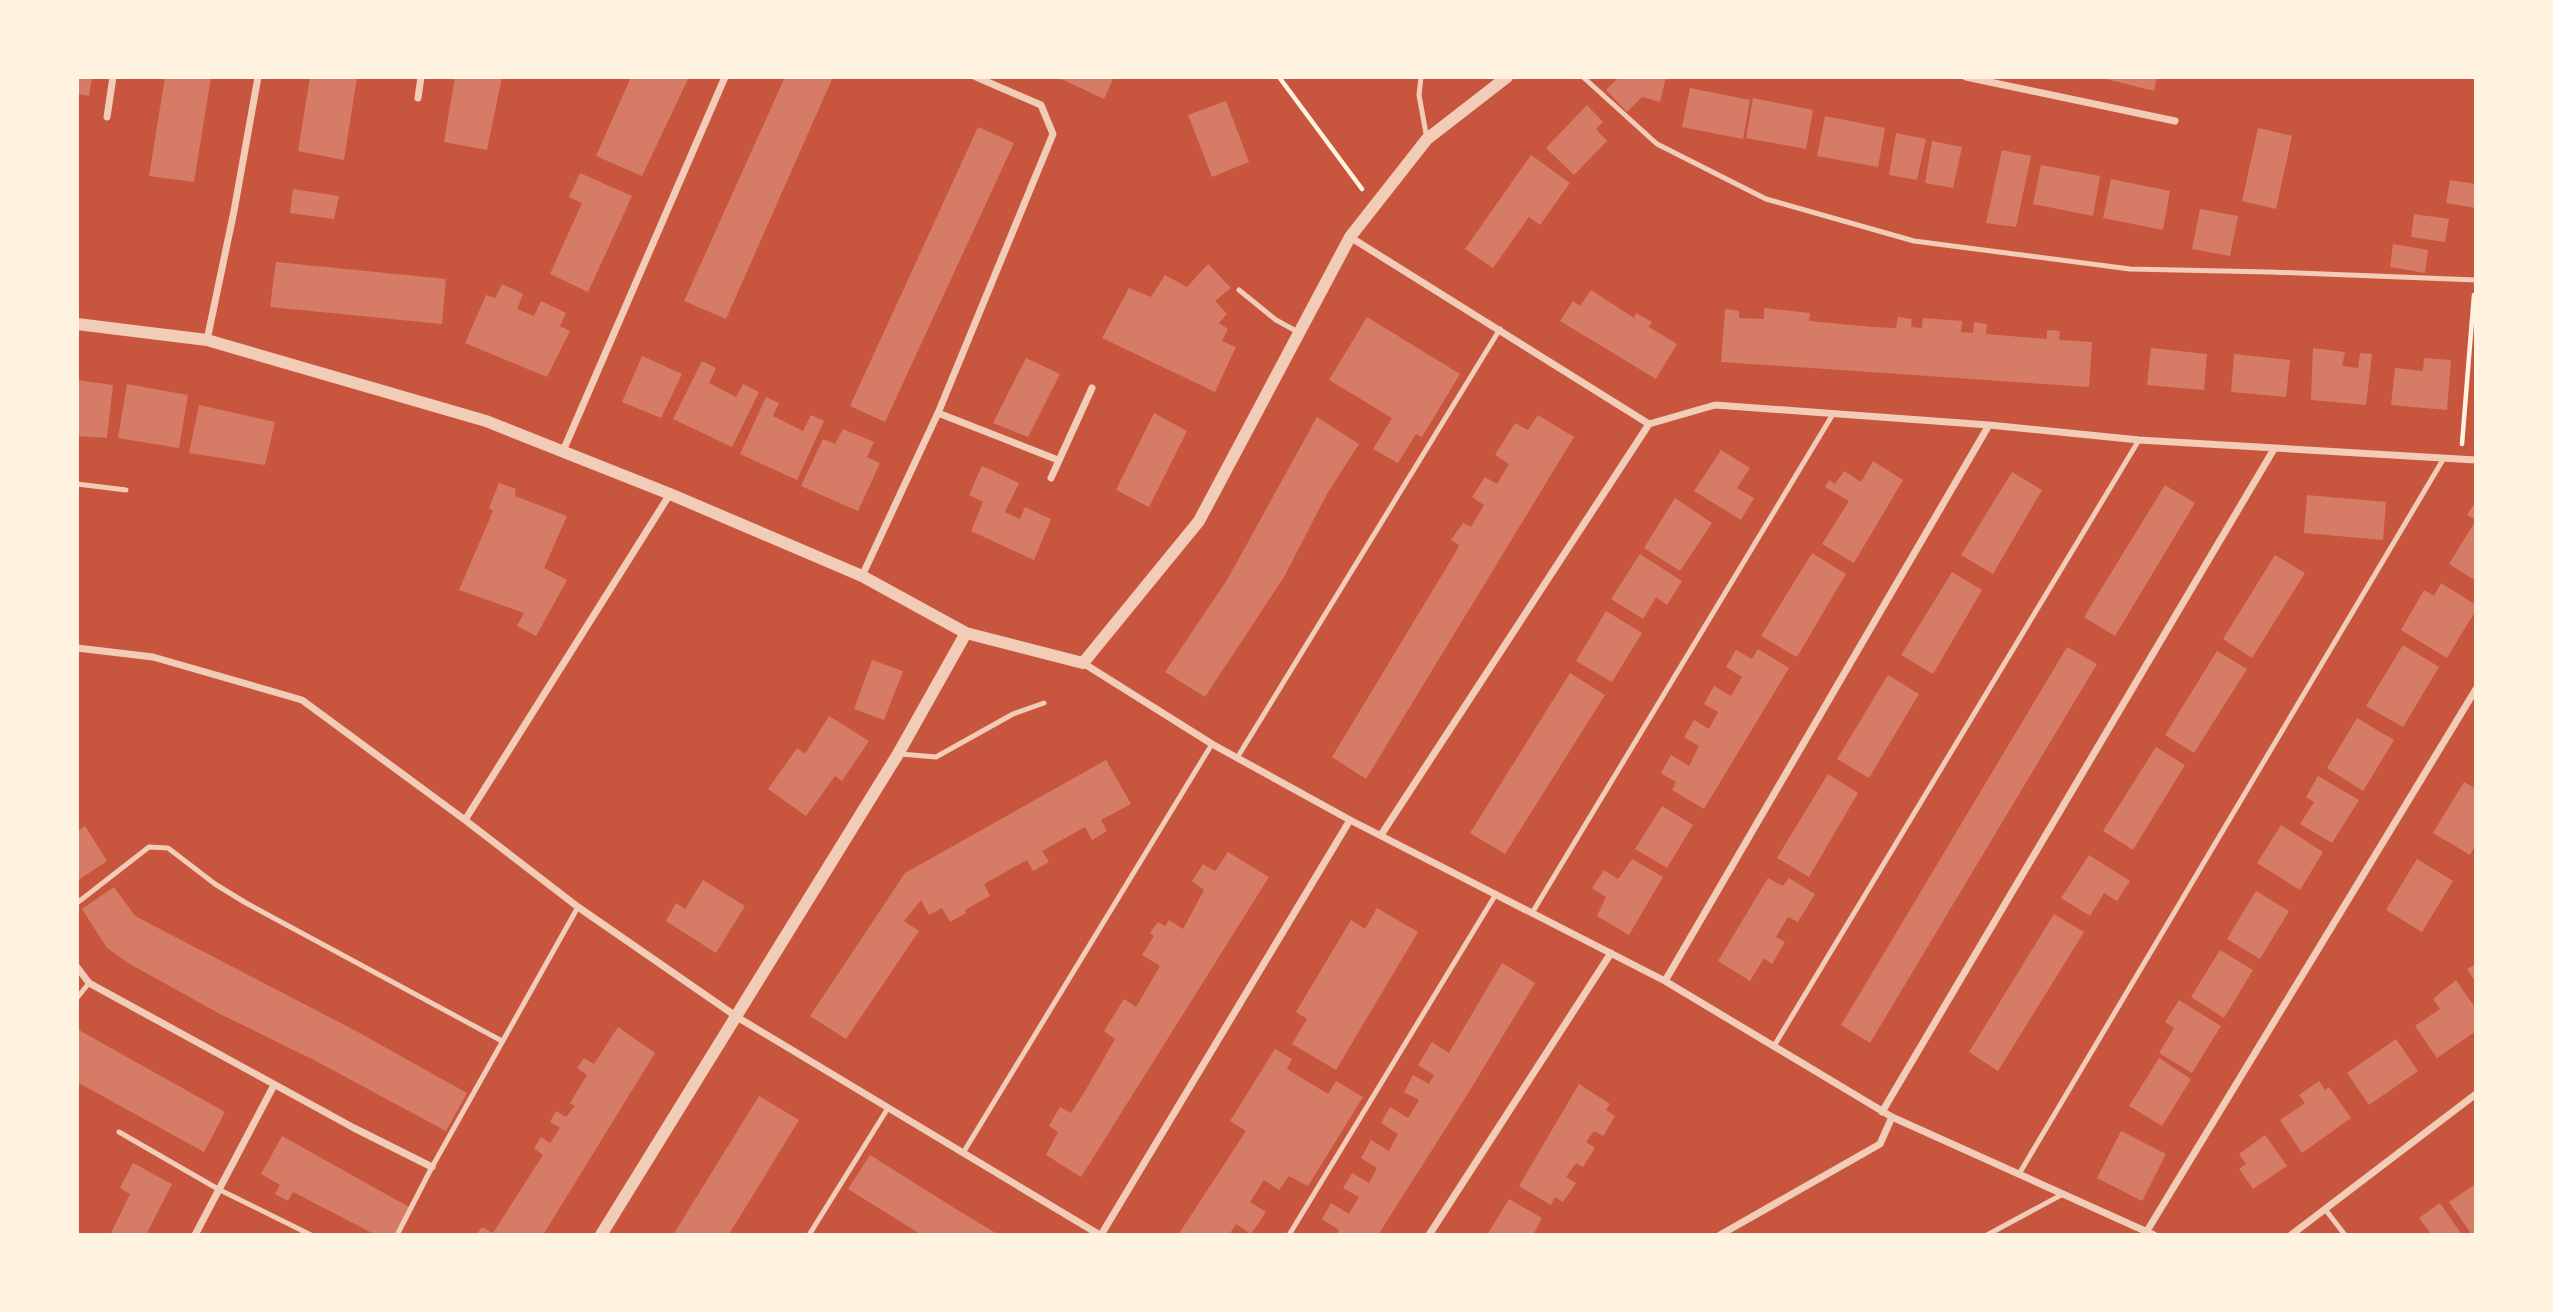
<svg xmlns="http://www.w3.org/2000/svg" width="2553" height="1312" font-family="Cabin,sans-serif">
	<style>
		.building { fill: #d67c66 }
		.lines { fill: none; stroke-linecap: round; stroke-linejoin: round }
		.path { stroke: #fff3e0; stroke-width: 4.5 }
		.service { stroke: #f1ccb7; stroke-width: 5 }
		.minor { stroke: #f1ccb7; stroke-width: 7 }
		.tertiary { stroke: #f1ccb7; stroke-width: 12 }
	</style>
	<rect width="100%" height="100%" fill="#c8553d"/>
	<path class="building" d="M77 77H92L89 96 77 94Z
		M165 77H211L194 182 149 176Z
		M310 77H357L344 160 298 151Z
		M455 77H502L487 150 444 142Z
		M631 77H689L642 176 596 156Z
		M785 77H833L726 319 684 301Z
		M1057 77H1114L1104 99Z
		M1619 77H1666L1660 102 1642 97 1627 112 1606 90Z
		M2098 77H2157L2154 91Z
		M1690 88 1750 100 1743 139 1682 127Z
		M1753 98 1813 110 1806 149 1746 138Z
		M1226 101 1249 162 1212 177 1188 115Z
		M1587 105 1603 122 1596 129 1607 141 1574 175 1546 148Z
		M1825 116 1885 128 1878 167 1817 156Z
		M978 127 1014 143 885 422 850 406Z
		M2258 128 2292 136 2276 209 2242 201Z
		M1896 133 1926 139 1917 180 1889 175Z
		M1932 141 1962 147 1953 188 1925 183Z
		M2002 150 2031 156 2016 227 1986 223Z
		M1531 155 1570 183 1540 225 1529 217 1493 268 1465 249Z
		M2041 165 2100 176 2093 216 2033 204Z
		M580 173 632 196 588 292 550 274 582 203 569 197Z
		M2111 179 2170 191 2163 230 2103 218Z
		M2450 180 2476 184V208L2446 203Z
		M293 189 339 196 334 219 290 213Z
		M2200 209 2238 216 2230 256 2192 249Z
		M2414 214 2449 219 2445 242 2411 237Z
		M2393 244 2428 250 2425 273 2390 267Z
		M276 262 446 279 442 324 270 307Z
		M1208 264 1231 288 1215 301 1227 314 1219 323 1228 329 1222 341 1236 347 1215 392 1102 338 1129 288 1151 297 1165 275 1187 287Z
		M502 284 523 294 517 309 534 316 541 301 566 313 560 326 570 331 547 377 465 343 486 295 495 298Z
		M1591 290 1634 318 1636 313 1652 322 1649 327 1677 344 1656 379 1560 321 1573 301 1580 306Z
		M1764 308 1810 313 1809 321 1872 327 1896 328 1898 317 1912 319 1911 327 1922 328 1923 318 1962 321 1961 332 1973 333 1974 322 1987 324 1986 334 2047 339V330L2060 331 2059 340 2092 342 2089 387 1721 362 1725 309 1739 311V318L1764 319Z
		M1367 317 1460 374 1422 437 1416 434 1398 463 1373 449 1392 418 1329 380Z
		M2151 348 2207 354 2204 390 2147 385Z
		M2313 348 2345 352 2342 366 2358 368 2360 353 2372 354 2366 405 2311 400Z
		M2234 354 2290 360 2286 397 2231 392Z
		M642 356 682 374 661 418 622 402Z
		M1026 358 1060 374 1028 437 993 423Z
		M2424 358 2451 360 2447 410 2391 405 2395 368 2423 371Z
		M702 361 716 368 709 383 736 397 743 384 759 392 732 447 673 419Z
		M77 380 113 385 107 438 77 436Z
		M127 384 188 395 179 448 118 438Z
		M766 397 779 403 773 416 803 431 811 415 824 421 797 480 740 454Z
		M199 405 275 422 265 465 189 453Z
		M1154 413 1187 431 1149 507 1116 490Z
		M1538 415 1574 437 1366 779 1332 757 1457 550 1459 545 1451 540 1463 523 1471 527 1484 505 1472 497 1485 477 1497 484 1509 464 1495 455 1515 423 1528 430Z
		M1317 417 1359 444 1327 494 1284 577 1205 697 1165 672 1227 580Z
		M843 429 874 442 867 457 880 463 858 511 801 486 823 439 835 444Z
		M1721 450 1750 468 1737 488 1754 498 1741 520 1694 491Z
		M1873 461 1903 480 1854 563 1822 544 1849 501 1825 487 1829 480 1835 484 1844 471 1861 482Z
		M982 466 1019 483 1005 512 1020 519 1025 507 1051 519 1034 560 971 531 983 502 969 495Z
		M2012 472 2042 490 1993 574 1961 555Z
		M499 483 516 489 515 496 567 516 544 568 567 580 536 636 517 626 524 613 459 590 493 511 489 508Z
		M2165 485 2195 503 2115 636 2084 617Z
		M2307 495 2386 502 2383 540 2304 533Z
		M1675 498 1712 523 1680 571 1644 548Z
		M2476 501V581L2449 564 2476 520 2467 515Z
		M1812 553 1846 574 1797 657 1761 636Z
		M1640 554 1682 581 1667 605 1656 597 1643 619 1611 599Z
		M2275 555 2305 573 2252 658 2223 639Z
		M1952 572 1982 590 1933 674 1901 655Z
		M2441 583 2476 605V610L2447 658 2401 630 2424 590 2434 596Z
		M1606 611 1642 633 1612 682 1576 661Z
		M2403 645 2439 667 2403 727 2366 706Z
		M2067 647 2097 664 1870 1043 1841 1025Z
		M1758 649 1789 668 1704 809 1672 790 1676 782 1661 773 1671 755 1689 766 1699 746 1684 737 1694 720 1709 729 1718 712 1704 704 1714 686 1731 696 1742 677 1726 667 1736 650 1752 659Z
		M2217 651 2247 669 2194 753 2165 735Z
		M872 660 903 671 884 720 854 709Z
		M1570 673 1605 695 1505 854 1470 833Z
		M1888 675 1919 694 1869 778 1837 759Z
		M829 716 869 741 842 781 835 776 806 816 768 789 797 748 805 754Z
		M2357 718 2394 740 2363 791 2327 768Z
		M2156 747 2185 765 2133 850 2103 831Z
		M1106 760 1131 804 1101 820 1107 831 1092 840 1085 827 1042 851 1049 862 1033 871 1027 860 984 884 990 896 965 910 966 913 950 922 942 908 929 915 921 900 904 921 919 931 846 1039 810 1016 905 873Z
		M1828 774 1858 793 1809 877 1777 858Z
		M2318 776 2359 800 2332 843 2300 824 2314 802 2306 797Z
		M2464 782 2476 789V844L2470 855 2433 833Z
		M1662 806 1693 825 1667 868 1635 849Z
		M2281 825 2323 852 2300 890 2257 863Z
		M85 826 107 861 77 881V832Z
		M1228 852 1269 877 1081 1177 1046 1155 1058 1132 1049 1126 1060 1107 1071 1113 1085 1091 1115 1039 1104 1031 1124 999 1136 1007 1160 966 1142 955 1154 936 1150 933 1158 922 1165 926 1169 920 1183 929 1204 890 1192 881 1203 864 1215 871Z
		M2089 855 2130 881 2117 901 2104 893 2090 916 2061 898Z
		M1632 859 1663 877 1629 935 1597 916 1606 897 1592 888 1604 870 1618 879Z
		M2417 859 2453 881 2422 932 2386 910Z
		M1768 878 1783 886 1789 878 1815 894 1798 922 1788 917 1776 937 1785 942 1772 964 1764 958 1750 981 1718 961Z
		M703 880 745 906 716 953 666 921 676 903 685 909Z
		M114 887 135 916 356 1031 467 1093 446 1131 314 1060 220 1014 128 963 107 948 82 909Z
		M2256 891 2289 911 2260 959 2227 939Z
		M1377 908 1418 932 1336 1070 1292 1044 1307 1019 1296 1012 1351 920 1365 929Z
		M2054 914 2084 932 1998 1071 1969 1052Z
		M2220 950 2253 970 2224 1018 2191 997Z
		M1502 963 1535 983 1467 1095 1378 1235H1336L1339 1230 1322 1219 1331 1203 1349 1214 1359 1197 1343 1188 1352 1173 1369 1183 1377 1168 1361 1158 1371 1140 1389 1151 1398 1134 1381 1123 1390 1107 1408 1118 1419 1100 1404 1092 1413 1075 1429 1084 1434 1075 1418 1065 1432 1042 1449 1053Z
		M2476 964V983L2467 969Z
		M2456 980 2476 1009V1031L2437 1058 2415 1026 2440 1009 2433 999Z
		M2179 1000 2221 1026 2192 1073 2159 1053 2174 1028 2165 1022Z
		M618 1027 655 1053 543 1235H476L482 1227 493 1233 543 1155 534 1148 541 1137 550 1143 560 1128 550 1122 556 1111 566 1117 575 1106 570 1103 587 1075 577 1068 584 1058 594 1064Z
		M77 1029 225 1112 204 1152 77 1082Z
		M2396 1039 2418 1071 2369 1105 2347 1073Z
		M1275 1049 1292 1059 1287 1069 1328 1094 1336 1081 1363 1097 1308 1186 1289 1176 1279 1190 1264 1180 1250 1202 1266 1212 1251 1234 1236 1224 1229 1235H1178L1246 1131 1230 1121Z
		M2159 1058 2191 1079 2162 1126 2129 1106Z
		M2319 1081 2325 1090 2329 1087 2351 1118 2302 1153 2280 1120 2305 1103 2299 1095Z
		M1579 1084 1610 1104 1606 1110 1615 1116 1603 1136 1594 1131 1586 1142 1595 1148 1583 1167 1576 1163 1566 1177 1576 1183 1563 1202 1555 1197 1551 1205 1519 1186Z
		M759 1096 799 1120 739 1218 728 1235H673Z
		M2121 1131 2166 1154 2142 1201 2097 1178Z
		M2265 1135 2287 1166 2253 1189 2239 1169 2246 1164 2239 1154Z
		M282 1136 409 1207 394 1235H376L293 1192 288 1201 275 1194 280 1185 261 1174Z
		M870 1155 956 1209 999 1235H922L848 1189Z
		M133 1163 172 1184 146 1235H110L130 1194 120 1188Z
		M2474 1185 2476 1188V1235H2472L2449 1202Z
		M1509 1199 1542 1218 1533 1235H1487Z
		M2440 1203 2462 1235H2432L2419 1218Z"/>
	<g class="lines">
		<path class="path" d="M1279 77 1362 189
			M2462 444 2474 295"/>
		<path class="service" d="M1421 77 1419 95 1427 139
			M1583 77 1657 144 1766 199 1914 241 2130 269 2270 272 2476 280
			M1239 290 1276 320 1298 332
			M77 484 126 490
			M901 754 936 757 1013 714 1044 703
			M1237 758 1500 329
			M77 903 149 847 168 848 215 884 246 903 502 1041
			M1532 913 1833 414
			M77 998 89 983
			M1774 1046 2139 440
			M119 1132 218 1189 311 1235
			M963 1153 1212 744
			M2019 1174 2444 458
			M2325 1209 2345 1235
			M397 1235 432 1167 578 907
			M809 1235 888 1108
			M1289 1235 1496 894
			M1987 1235 2063 1194"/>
		<path class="minor" d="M1966 77 2175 121
			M418 98 421 77
			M107 117 113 77
			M1350 237 1649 424
			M207 340 234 211 258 77
			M938 413 1058 460
			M563 451 725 77
			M1051 478 1092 388
			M862 576 938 413 1053 134 1041 105 976 77
			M77 648 153 657 302 700 465 820 578 907 737 1017 1100 1235
			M1083 663 1212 744 1350 820 1665 981 1892 1117 2154 1235
			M465 820 670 494
			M1381 835 1649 424 1715 405 1989 425 2139 440 2476 460
			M77 967 89 983 354 1128 432 1167
			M1665 981 1989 425
			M1882 1112 2274 449
			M2147 1231 2476 689
			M195 1235 274 1085
			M1101 1235 1350 820
			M1429 1235 1611 953
			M1720 1235 1880 1144 1892 1117
			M2291 1235 2476 1094"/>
		<path class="tertiary" d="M77 324 207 340 486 421 670 494 862 576 966 633 1083 663 1199 521 1350 237 1427 139 1507 77
			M601 1235 898 754 966 633"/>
	</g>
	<rect width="2553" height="1312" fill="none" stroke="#fff3e0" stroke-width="158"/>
</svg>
